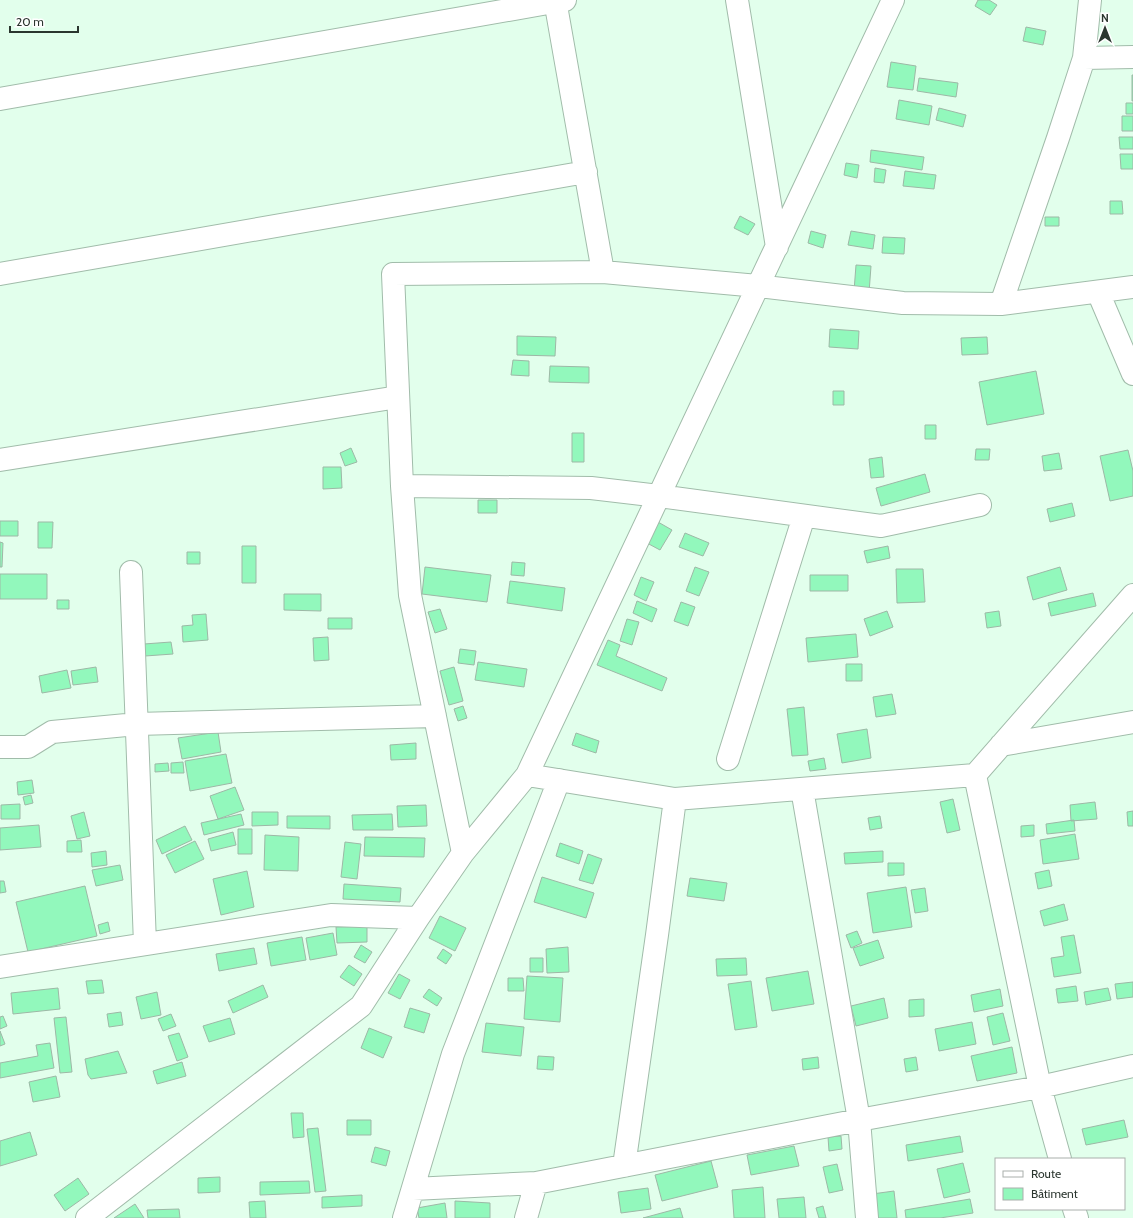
<svg xmlns="http://www.w3.org/2000/svg" width="1133" height="1218" font-family="Cabin,sans-serif">
	<style>
		.building { fill: #92f8bc; stroke: #9db8a6 }
		.lines { fill: none; stroke-linecap: round; stroke-linejoin: round }
		.minor-casing { stroke: #a1bcaa; stroke-width: 24 }
		.minor { stroke: #fff; stroke-width: 22 }
	</style>
	<rect width="100%" height="100%" fill="#e2ffec"/>
	<path class="building" d="M978 0H989L997 5 990 15 975 6Z
		M1026 27 1046 31 1043 45 1023 41Z
		M891 62 916 66 913 90 887 87Z
		M1132 75H1133V101H1132Z
		M919 78 958 83 956 97 917 91Z
		M899 100 932 106 929 125 896 119Z
		M1126 103H1133V114H1126Z
		M939 108 966 115 963 127 936 120Z
		M1122 116H1133V131H1122Z
		M1119 137H1133V149H1120Z
		M871 150 924 157 922 170 870 162Z
		M1120 154H1133V169H1121Z
		M846 163 859 165 857 178 844 175Z
		M875 168 886 170 884 183 874 182Z
		M905 171 936 175 934 189 903 186Z
		M1110 201H1122L1123 214H1110Z
		M740 216 755 224 748 235 734 228Z
		M1045 217H1059V226H1045Z
		M811 231 826 235 823 248 808 243Z
		M851 231 875 235 873 249 848 245Z
		M883 237 905 238 904 254 882 253Z
		M856 265 871 266 869 293 854 291Z
		M830 329 859 331 858 349 829 347Z
		M517 336 556 337 555 356 517 355Z
		M987 337 988 354 962 355 961 338Z
		M513 360 529 361V376L511 375Z
		M550 366 589 367V383L549 382Z
		M1036 371 1044 414 987 425 979 382Z
		M833 391H844V405H833Z
		M925 425H936V439H925Z
		M572 433H584V462H572Z
		M351 448 357 462 345 466 340 453Z
		M976 449H990L989 460H975Z
		M1128 450 1133 471V496L1110 501 1100 456Z
		M1059 453 1062 469 1044 471 1042 456Z
		M882 457 884 477 871 478 869 459Z
		M323 467H341L342 488 323 489Z
		M925 474 930 492 881 506 876 488Z
		M478 500H497V513H478Z
		M1072 503 1075 516 1050 522 1047 509Z
		M0 521H18V536H0Z
		M38 522H53L52 548H38Z
		M658 522 672 530 660 550 647 543Z
		M685 533 709 543 703 556 679 547Z
		M0 542 3 543 2 567H0Z
		M242 546H256V583H242Z
		M888 546 890 558 867 563 864 551Z
		M187 552H200V564H187Z
		M512 562 525 563 524 576 511 575Z
		M425 567 491 575 487 602 422 594Z
		M695 567 709 572 699 596 686 591Z
		M1060 567 1067 590 1033 600 1027 577Z
		M896 569H923L925 602 897 603Z
		M0 574H47V599H0Z
		M810 575H848V591H810Z
		M641 577 654 582 646 601 634 595Z
		M510 581 565 588 562 611 507 603Z
		M1093 593 1096 606 1051 616 1048 603Z
		M284 594H321V611L284 610Z
		M57 600H69V609H57Z
		M637 601 657 609 652 622 633 613Z
		M681 602 695 607 688 626 674 621Z
		M440 609 447 629 435 633 428 612Z
		M887 611 893 627 870 636 864 619Z
		M999 611 1001 626 987 628 985 613Z
		M206 614 208 640 183 642 182 626 193 625 192 615Z
		M328 618H352V629H328Z
		M627 619 639 622 632 645 620 641Z
		M856 634 858 657 808 662 806 638Z
		M328 637 329 660 314 661 313 638Z
		M608 640 620 645 616 656 667 678 662 691 597 665Z
		M171 642 173 654 145 656 144 644Z
		M460 649 476 651 474 665 458 663Z
		M478 662 527 669 524 687 475 680Z
		M846 664H862V681H846Z
		M96 667 98 682 73 685 71 671Z
		M454 667 463 701 449 705 440 671Z
		M67 670 71 688 42 693 39 676Z
		M892 694 896 714 876 717 873 697Z
		M463 706 467 718 458 721 454 709Z
		M804 707 808 755 792 756 787 709Z
		M867 729 871 758 842 763 837 734Z
		M218 732 221 752 182 759 178 738Z
		M576 733 599 741 596 753 572 745Z
		M416 743V759L391 760 390 745Z
		M226 754 232 783 190 791 185 761Z
		M824 758 826 769 810 771 808 761Z
		M183 762 184 773H171V763Z
		M168 763 169 771 155 772V764Z
		M32 780 34 793 18 795 17 782Z
		M235 787 244 810 218 819 210 796Z
		M31 795 33 803 25 805 23 797Z
		M953 799 960 830 947 833 940 802Z
		M1095 802 1097 819 1071 821 1070 805Z
		M20 804V819H1V805Z
		M426 805 427 826 398 827 397 806Z
		M1133 811V826H1128L1127 812Z
		M84 812 90 836 77 839 71 816Z
		M252 812H278V825L252 826Z
		M241 814 244 825 204 835 201 823Z
		M392 814 393 830H353L352 815Z
		M287 816H330V829L287 828Z
		M880 816 882 828 870 830 868 818Z
		M1074 820 1075 831 1047 834 1046 824Z
		M39 825 41 847 0 850V828Z
		M1034 825V836L1021 837V826Z
		M185 826 192 840 162 854 156 840Z
		M238 829H252V854H238Z
		M233 832 236 845 211 851 208 839Z
		M1075 834 1079 859 1043 864 1040 840Z
		M265 835 299 837 298 871 264 870Z
		M365 837 425 838 424 857 364 856Z
		M81 840 82 852H67V841Z
		M195 841 204 859 175 873 166 855Z
		M345 842 361 844 357 879 341 877Z
		M560 843 583 851 579 864 556 856Z
		M106 851 107 865 92 867 91 853Z
		M883 851V862L845 864 844 853Z
		M588 854 602 859 593 884 579 880Z
		M888 863H904V875L888 876Z
		M120 865 123 880 96 886 92 870Z
		M1049 870 1052 886 1038 889 1035 873Z
		M247 871 254 907 221 915 213 879Z
		M542 877 594 893 586 918 534 902Z
		M690 878 727 883 724 901 687 896Z
		M0 881H4L6 892 0 893Z
		M344 884 401 888 400 902 343 899Z
		M85 886 97 936 28 952 16 902Z
		M906 887 912 927 873 933 867 893Z
		M925 888 928 911 915 913 911 890Z
		M1064 904 1068 920 1044 926 1040 911Z
		M440 916 466 928 455 951 429 938Z
		M108 922 110 931 100 934 98 925Z
		M367 926V942L337 943 336 927Z
		M857 931 862 943 851 948 846 935Z
		M333 933 337 955 310 960 306 938Z
		M1074 935 1081 973 1054 977 1051 958 1064 956 1061 937Z
		M302 937 306 960 271 966 267 943Z
		M878 940 884 958 860 966 853 948Z
		M361 945 372 952 365 963 354 957Z
		M568 947 569 972 547 973 546 949Z
		M254 948 257 964 219 971 216 954Z
		M443 949 452 955 446 964 437 958Z
		M530 958H543V972H530Z
		M746 958 747 975 717 976 716 959Z
		M349 965 362 974 354 986 340 977Z
		M808 971 814 1004 772 1011 766 978Z
		M399 974 410 980 400 999 388 993Z
		M527 976 563 978 560 1022 524 1019Z
		M508 978H523L524 991H508Z
		M102 980 104 993 88 994 86 981Z
		M751 981 757 1027 735 1030 728 984Z
		M1133 982V997L1117 999 1115 984Z
		M263 985 268 997 233 1013 228 1001Z
		M1076 986 1078 1001 1058 1003 1056 989Z
		M58 988 60 1009 13 1014 11 993Z
		M1108 988 1111 1000 1086 1005 1084 992Z
		M429 989 442 998 437 1006 423 997Z
		M1000 989 1003 1006 974 1012 971 995Z
		M157 992 161 1015 141 1019 136 997Z
		M884 998 888 1018 856 1026 851 1006Z
		M924 999V1016L909 1017V1000Z
		M410 1008 430 1014 424 1033 404 1027Z
		M121 1012 123 1025 109 1027 107 1014Z
		M1003 1013 1010 1041 993 1045 987 1017Z
		M171 1014 176 1026 163 1031 158 1019Z
		M3 1016 7 1026 0 1029V1017Z
		M66 1017 72 1072 60 1073 54 1018Z
		M230 1018 235 1034 209 1042 203 1026Z
		M972 1022 976 1044 939 1051 935 1029Z
		M486 1023 524 1027 521 1056 482 1052Z
		M369 1028 392 1037 383 1058 361 1048Z
		M0 1031 5 1044 0 1046Z
		M179 1033 188 1057 177 1061 168 1036Z
		M50 1043 54 1068 0 1078V1063L38 1056 36 1045Z
		M1012 1047 1017 1073 977 1081 971 1056Z
		M118 1051 127 1073 91 1079 88 1075 85 1059Z
		M538 1056 554 1057 553 1070 537 1069Z
		M818 1057 819 1068 803 1070 802 1059Z
		M916 1057 918 1070 906 1072 904 1059Z
		M182 1062 186 1076 157 1084 153 1071Z
		M56 1076 60 1097 33 1102 29 1082Z
		M291 1113H303L304 1137 293 1138Z
		M347 1120H371V1135H347Z
		M1124 1120 1128 1137 1086 1145 1082 1129Z
		M318 1128 326 1191 315 1192 307 1129Z
		M30 1132 37 1155 0 1166V1141Z
		M841 1136 842 1149 829 1151 828 1137Z
		M960 1136 963 1152 908 1161 906 1145Z
		M794 1146 799 1166 751 1175 747 1155Z
		M375 1147 390 1151 386 1166 371 1162Z
		M711 1161 718 1187 662 1201 655 1175Z
		M963 1163 970 1192 944 1198 937 1169Z
		M837 1164 843 1190 829 1193 823 1167Z
		M220 1177V1192L198 1193V1178Z
		M78 1178 89 1194 65 1211 54 1195Z
		M309 1181 310 1193 260 1195V1182Z
		M763 1187 765 1218H734L732 1190Z
		M648 1188 651 1209 621 1213 618 1192Z
		M894 1191 897 1218H875L872 1194Z
		M362 1195V1206L322 1208V1197Z
		M804 1197 806 1218H779L777 1199Z
		M970 1199 973 1213 940 1218H906L905 1210Z
		M265 1201 266 1218H250L249 1202Z
		M455 1201 490 1203V1218H455Z
		M445 1203 447 1218H419L417 1208Z
		M135 1204 144 1218H114Z
		M823 1206 826 1218H819L816 1208Z
		M680 1208 683 1218H643Z
		M179 1209 180 1218H148L147 1210Z"/>
	<g class="lines">
		<defs>
			<path id="minor" d="M555 0 603 272
				M737 0 777 247
				M1084 58 1133 57
				M0 99 565 0
				M0 274 586 172
				M1098 292 1133 374
				M1001 304 1058 138 1084 58 1090 0
				M0 460 398 397
				M402 486 591 488 659 496 881 526 980 505
				M131 572 145 944
				M1001 745 1133 722
				M0 747H28L52 732 137 724 435 716
				M728 759 804 516
				M527 775 675 799 975 775 1133 595
				M975 775 1040 1087 1060 1159
				M802 789 859 1120 867 1218
				M463 853 410 595 402 486 393 274 603 272 758 286 903 303 1001 304 1133 287
				M0 967 331 915 418 918
				M624 1166 657 935 675 799
				M413 1189 536 1183 859 1120 1040 1087 1133 1066
				M1074 1209 1077 1218
				M87 1218 361 1006 418 918 463 853 527 775 893 0
				M404 1218 453 1054 559 780
				M526 1218 536 1183"/>
		</defs>
		<use href="#minor" class="minor-casing"/>
		<use href="#minor" class="minor"/>
	</g>
	<rect x="995" y="1158" width="130" height="52" fill="#ffffff" stroke="#aaafac"/>
	<rect x="1003" y="1171" width="20" height="6" fill="#ffffff" stroke="#aaafac"/>
	<text x="1031" y="1178" font-size="12" fill="#2b362f">Route</text>
	<rect x="1003" y="1188" width="20" height="12" fill="#92f8bc" stroke="#aaafac"/>
	<text x="1031" y="1198" font-size="12" fill="#2b362f">Bâtiment</text>
	<g transform="translate(1105 28)" stroke="#ffffff" stroke-width="3" paint-order="stroke">
	<path d="M0-3L7 15L0 10L-7 15Z" fill="#2b362f"/>
	<text y="-6" font-size="11" font-weight="bold" text-anchor="middle" fill="#2b362f">N</text>
	</g>
	<path d="M10 26v6h68v-6" fill="none" stroke="#2b362f" stroke-width="2"/>
	<text x="16" y="26" font-size="12" fill="#2b362f" stroke="#ffffff" stroke-width="3" paint-order="stroke">20 m</text>
</svg>
